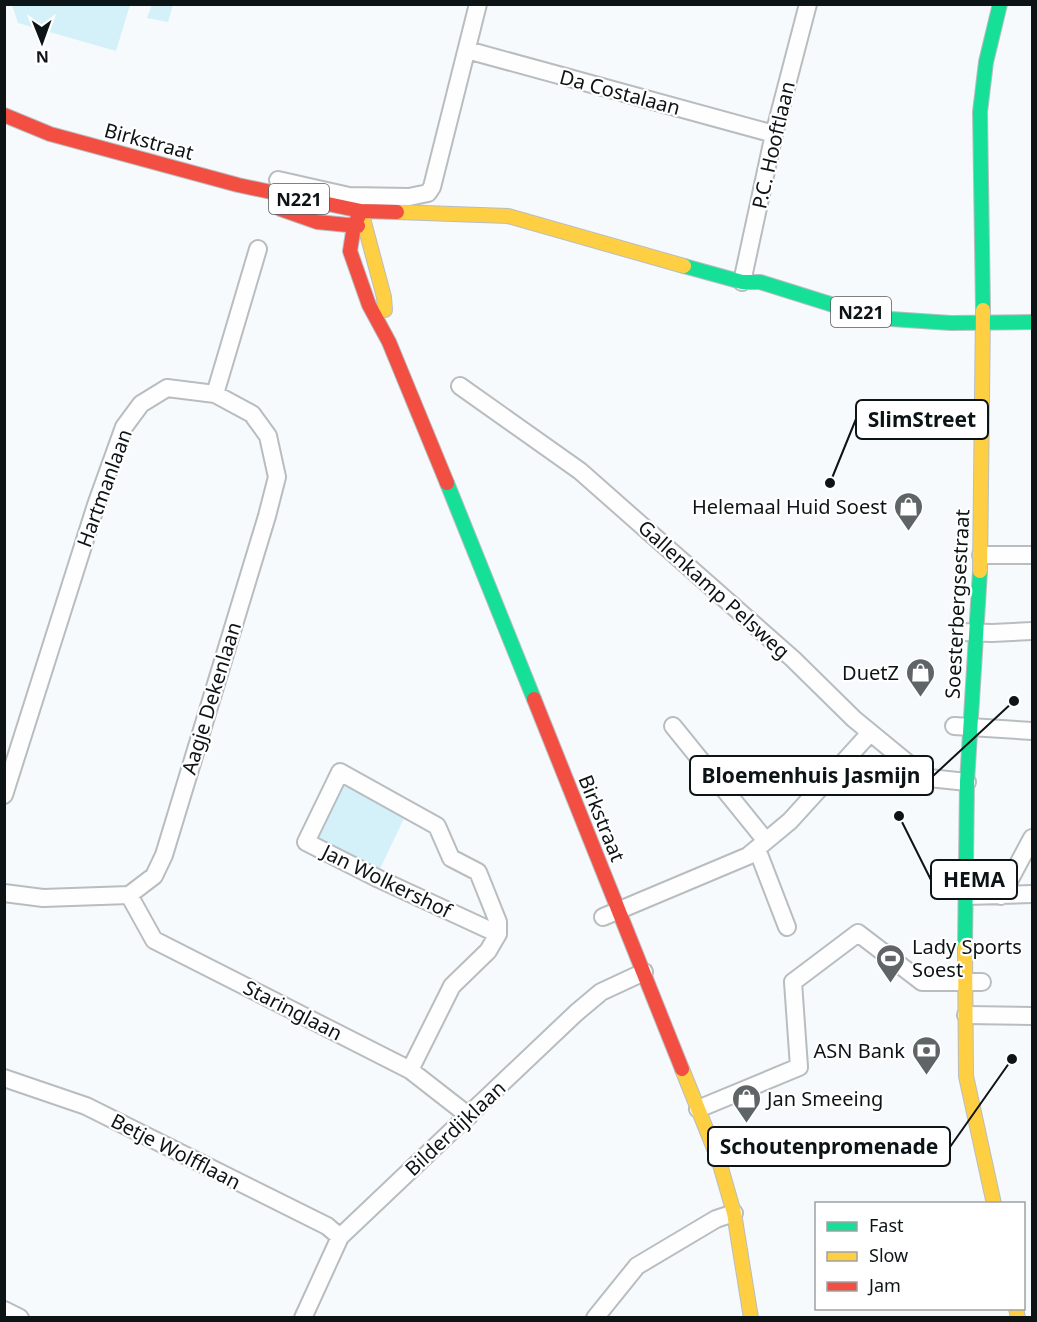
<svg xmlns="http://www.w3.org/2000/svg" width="1037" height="1322" font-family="'Noto Sans',sans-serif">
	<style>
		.green { fill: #d4f1fa }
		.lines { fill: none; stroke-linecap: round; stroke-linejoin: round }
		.street-casing { stroke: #b8bdc0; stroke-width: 20 }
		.fast-casing { stroke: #b8bdc0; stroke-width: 16 }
		.slow-casing { stroke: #b8bdc0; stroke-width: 16 }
		.jam-casing { stroke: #b8bdc0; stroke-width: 16 }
		.street { stroke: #fefeff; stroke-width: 16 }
		.fast { stroke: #16e098; stroke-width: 14 }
		.slow { stroke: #ffcf43; stroke-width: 14 }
		.jam { stroke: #f24e42; stroke-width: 14 }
		.labels { text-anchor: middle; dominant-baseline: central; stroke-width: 4.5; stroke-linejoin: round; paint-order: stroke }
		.shield { fill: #fff; stroke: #565a5c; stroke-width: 1.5 }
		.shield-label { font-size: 18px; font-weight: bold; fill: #0d1416 }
		.street-label { font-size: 20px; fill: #0d1416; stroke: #fff }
		.poi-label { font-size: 20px; fill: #0d1416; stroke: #fff; text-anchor: end }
		.leader { fill: none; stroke: #0d1416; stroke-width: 2 }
		.callout-dot { fill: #0d1416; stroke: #fff; stroke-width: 2 }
		.callout { fill: #fff; stroke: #0d1416; stroke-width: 2 }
		.callout-label { font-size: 21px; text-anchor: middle; font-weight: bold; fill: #0d1416 }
	</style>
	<rect width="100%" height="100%" fill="#f6fafc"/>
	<path class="green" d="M152 4 173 5 168 22 147 18Z
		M12 5V4L130 5 116 51 18 23Z
		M342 779 408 810 378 873 313 840Z"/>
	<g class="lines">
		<defs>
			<path id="street" d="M467 50 774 134
				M278 180 349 196 409 197 428 193 432 187 478 4
				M742 282 774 134 808 4
				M460 386 580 471 793 659 854 719 921 774 929 778 967 782
				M215 394 258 249
				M981 555H1032
				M960 632 992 633 1032 631
				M673 726 766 841
				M954 726 1032 731
				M4 795 96 505 124 427 141 404 167 388 215 394 252 414 268 436 277 477 267 516 164 855 154 876 129 895 43 898 4 893
				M757 849 787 927
				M129 895 154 940 410 1070 469 1116
				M967 896 1032 894
				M1001 896 1032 838
				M603 917 748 856 790 821 870 733
				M966 1015 1032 1016
				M410 1070 452 986 488 951 498 934 379 879 306 842 340 772 437 826 451 858 478 872 498 922V934
				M4 1078 86 1106 327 1226 340 1237
				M698 1109 799 1067 793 982 858 933 922 982H982
				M4 1310 20 1318
				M303 1318 340 1237 576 1013 601 992 644 972
				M595 1318 637 1266 716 1219 734 1213"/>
			<path id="fast" d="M684 266 742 282H760L843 308 891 319 951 323 1032 322
				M983 310 980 112 986 62 1000 4
				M447 483 534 699
				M965 947 967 782 980 571"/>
			<path id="slow" d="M361 211 384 297 385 310
				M397 212 508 216 684 266
				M980 571 983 310
				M965 947 966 1076 994 1204
				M682 1069 719 1161 734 1213 751 1318
				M1016 1308 1018 1318"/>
			<path id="jam" d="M4 115 50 134 238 185 361 211 397 212
				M280 209 317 222 358 226
				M361 211 354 226 350 251 369 305 389 342 447 483
				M534 699 682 1069"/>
		</defs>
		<use href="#street" class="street-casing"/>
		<use href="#fast" class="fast-casing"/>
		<use href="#slow" class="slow-casing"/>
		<use href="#jam" class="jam-casing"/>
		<use href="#street" class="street"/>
		<use href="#fast" class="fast"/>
		<use href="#slow" class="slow"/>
		<use href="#jam" class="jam"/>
	</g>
	<defs>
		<symbol id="shop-pin" viewBox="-11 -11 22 30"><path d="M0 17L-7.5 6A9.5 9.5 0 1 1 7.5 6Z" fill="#5f6466" stroke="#fff"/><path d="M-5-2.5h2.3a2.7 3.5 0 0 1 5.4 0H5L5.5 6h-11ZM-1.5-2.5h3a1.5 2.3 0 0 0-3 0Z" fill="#fff"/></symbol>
		<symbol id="stadium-pin" viewBox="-11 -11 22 30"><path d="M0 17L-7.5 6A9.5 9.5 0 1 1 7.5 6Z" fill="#5f6466" stroke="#fff"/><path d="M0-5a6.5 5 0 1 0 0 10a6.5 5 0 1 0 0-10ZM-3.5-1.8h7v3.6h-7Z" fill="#fff"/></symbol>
		<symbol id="bank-pin" viewBox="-11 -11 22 30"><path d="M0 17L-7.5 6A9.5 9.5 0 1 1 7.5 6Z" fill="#5f6466" stroke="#fff"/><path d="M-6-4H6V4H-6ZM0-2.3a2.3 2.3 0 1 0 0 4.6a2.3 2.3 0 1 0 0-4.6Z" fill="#fff"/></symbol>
	</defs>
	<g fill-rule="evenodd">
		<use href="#shop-pin" x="892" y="490" width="33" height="45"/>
		<use href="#shop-pin" x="904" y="656" width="33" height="45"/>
		<use href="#stadium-pin" x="874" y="942" width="33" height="45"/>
		<use href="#bank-pin" x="910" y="1034" width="33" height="45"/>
		<use href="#shop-pin" x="730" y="1082" width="33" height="45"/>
	</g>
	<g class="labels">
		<g class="shield">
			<rect x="269" y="184" width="60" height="30" rx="4.5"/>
			<rect x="831" y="297" width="60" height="30" rx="4.5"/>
		</g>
		<g class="shield-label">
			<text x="299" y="199">N221</text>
			<text x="861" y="312">N221</text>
		</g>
		<g class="street-label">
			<text transform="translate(620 92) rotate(15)">Da Costalaan</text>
			<text transform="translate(149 141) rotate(15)">Birkstraat</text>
			<text transform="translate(773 145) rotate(-77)">P.C. Hooftlaan</text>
			<text transform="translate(104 488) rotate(-70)">Hartmanlaan</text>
			<text transform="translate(714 589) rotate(42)">Gallenkamp Pelsweg</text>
			<text transform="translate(957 604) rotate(-87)">Soesterbergsestraat</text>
			<text transform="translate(211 698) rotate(-73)">Aagje Dekenlaan</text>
			<text transform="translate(602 818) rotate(68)">Birkstraat</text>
			<text transform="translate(387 881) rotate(26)">Jan Wolkershof</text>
			<text transform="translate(293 1010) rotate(27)">Staringlaan</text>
			<text transform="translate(455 1128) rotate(-43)">Bilderdijklaan</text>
			<text transform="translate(176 1151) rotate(27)">Betje Wolfflaan</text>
		</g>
		<g class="poi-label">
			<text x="887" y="506">Helemaal Huid Soest</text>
			<text x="899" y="672">DuetZ</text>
			<text x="912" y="946" text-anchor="start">Lady Sports<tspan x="912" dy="23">Soest</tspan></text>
			<text x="905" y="1050">ASN Bank</text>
			<text x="767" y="1098" text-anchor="start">Jan Smeeing</text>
		</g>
	</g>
	<path class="leader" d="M830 483L856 419M1014 701L933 776M899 816L931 880M1012 1059L950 1147"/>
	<g class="callout-dot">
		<circle cx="830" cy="483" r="6"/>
		<circle cx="1014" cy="701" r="6"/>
		<circle cx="899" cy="816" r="6"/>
		<circle cx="1012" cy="1059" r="6"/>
	</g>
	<g class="callout">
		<rect x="856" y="400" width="132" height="39" rx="6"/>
		<rect x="690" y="756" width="243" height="39" rx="6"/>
		<rect x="931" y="860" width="86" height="39" rx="6"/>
		<rect x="708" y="1127" width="242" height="39" rx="6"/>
	</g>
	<g class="callout-label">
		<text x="922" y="427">SlimStreet</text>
		<text x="811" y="783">Bloemenhuis Jasmijn</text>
		<text x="974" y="887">HEMA</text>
		<text x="829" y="1154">Schoutenpromenade</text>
	</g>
	<rect width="1037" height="1322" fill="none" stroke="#0d1416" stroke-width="12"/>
	<rect x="815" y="1202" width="210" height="108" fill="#ffffff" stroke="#9ea1a2" stroke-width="1.5"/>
	<rect x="827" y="1222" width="30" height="9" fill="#16e098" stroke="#9ea1a2" stroke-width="1.5"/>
	<text x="869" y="1232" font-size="18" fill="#0d1416">Fast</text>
	<rect x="827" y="1252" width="30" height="9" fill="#ffcf43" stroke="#9ea1a2" stroke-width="1.5"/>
	<text x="869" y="1262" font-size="18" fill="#0d1416">Slow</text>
	<rect x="827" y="1282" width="30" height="9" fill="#f24e42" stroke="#9ea1a2" stroke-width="1.5"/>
	<text x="869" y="1292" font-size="18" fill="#0d1416">Jam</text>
	<g transform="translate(42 42) rotate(179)" stroke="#ffffff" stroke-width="4.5" paint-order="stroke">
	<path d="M0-4.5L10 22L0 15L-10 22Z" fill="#0d1416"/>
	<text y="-9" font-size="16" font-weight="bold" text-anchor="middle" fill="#0d1416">N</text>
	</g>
</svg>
